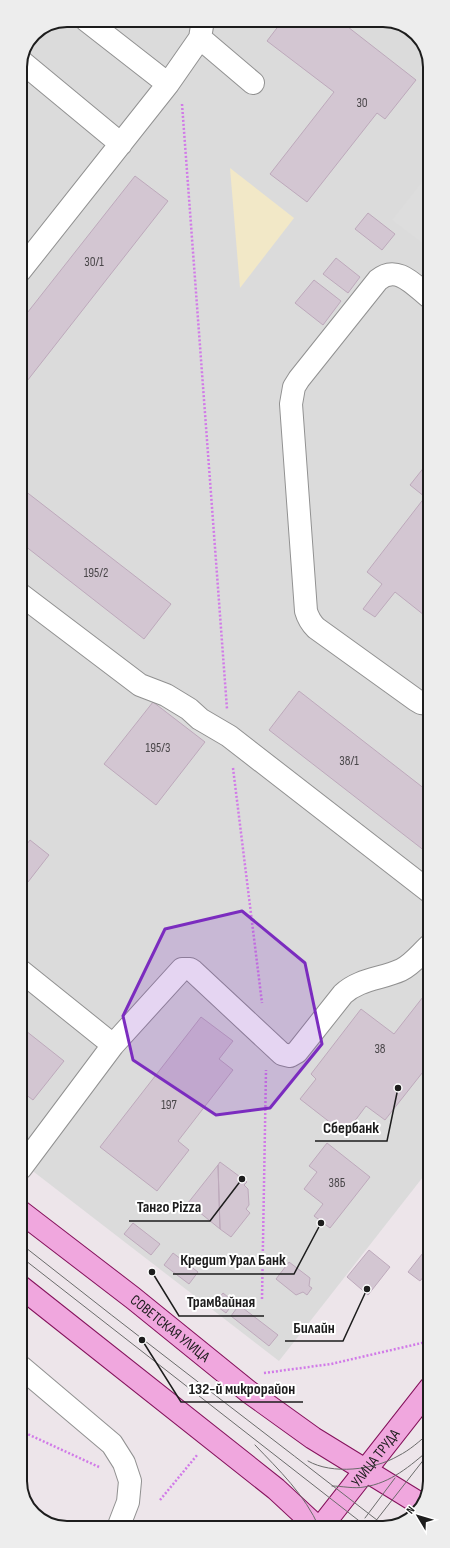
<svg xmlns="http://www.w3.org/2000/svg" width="450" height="1548" font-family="'Sofia Sans Condensed',sans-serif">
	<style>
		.residential { fill: #dbdbdb }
		.park { fill: #f2e8c7 }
		.parking { fill: #ddd }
		.building { fill: #d3c6d2; stroke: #bda9bb }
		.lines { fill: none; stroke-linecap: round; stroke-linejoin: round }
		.minor-casing { stroke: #919191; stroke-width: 24 }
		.major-casing { stroke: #85125c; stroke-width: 24 }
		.path { stroke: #d17ae8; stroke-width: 2.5; stroke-dasharray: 2 2; stroke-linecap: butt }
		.minor { stroke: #fff; stroke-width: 22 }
		.major { stroke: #f0a7de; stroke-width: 22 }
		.tram { stroke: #6b6b6b; stroke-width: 1 }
		.marked { fill: #7b2cbf; fill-opacity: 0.2; stroke: #7b2cbf; stroke-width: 3; stroke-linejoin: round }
		.labels { text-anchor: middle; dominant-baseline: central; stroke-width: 4; stroke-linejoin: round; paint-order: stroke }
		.number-label { font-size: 13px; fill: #4a474a }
		.street-label { font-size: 15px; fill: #1d1d1d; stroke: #fff }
		.rim { fill: none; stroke: #1d1d1d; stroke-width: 2 }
		.leader { fill: none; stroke: #1d1d1d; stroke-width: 1.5 }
		.callout-dot { fill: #1d1d1d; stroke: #fff; stroke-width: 1.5 }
		.callout-label { font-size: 16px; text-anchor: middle; font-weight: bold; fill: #1d1d1d; stroke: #fff; stroke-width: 4; stroke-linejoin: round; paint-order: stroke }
	</style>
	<rect width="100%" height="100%" fill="#ede5ea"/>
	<path class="residential" d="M67 20H389L414 32 429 57 430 1168 279 1361 21 1162 20 66 34 33Z"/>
	<path class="park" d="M230 168 294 218 240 288Z"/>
	<path class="parking" d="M429 173V248L392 220Z"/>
	<path class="building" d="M283 20H339L416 80 385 119 377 113 307 202 270 174 334 92 267 41Z
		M135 176 168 201 20 390V322Z
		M368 213 395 234 382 250 355 229Z
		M336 258 360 277 348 293 323 274Z
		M314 280 341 301 323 325 295 303Z
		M429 461V619L395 592 375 617 363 609 382 584 367 572 425 497 410 485Z
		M20 487 171 604 144 639 20 542Z
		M299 691 430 793V855L269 730Z
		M153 702 205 742 156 805 104 764Z
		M30 840 49 855 28 882 21 876V852Z
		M430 988V1063L385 1120 366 1106 345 1134 300 1099 316 1079 311 1074 361 1009 394 1034Z
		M201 1017 233 1041 219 1059 233 1070 178 1141 189 1150 157 1191 100 1147Z
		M21 1027 64 1061 33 1100 21 1091Z
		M327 1143 370 1177 330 1228 314 1216 323 1204 304 1189 317 1172 309 1166Z
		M220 1162 247 1182 244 1185 248 1189 249 1205 246 1209 250 1213 231 1237 220 1229 218 1165Z
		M218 1165 220 1229 188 1203Z
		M133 1223 160 1244 151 1255 124 1234Z
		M430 1244V1269L420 1281 408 1272Z
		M369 1250 390 1267 368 1295 347 1277Z
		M173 1253 198 1272 189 1284 164 1265Z
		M289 1262 310 1278 309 1286 312 1288 307 1295 303 1292 296 1295 276 1279Z
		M223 1293 234 1302 226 1313 214 1304Z
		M239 1305 278 1335 269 1346 231 1316Z"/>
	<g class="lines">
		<defs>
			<path id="minor" d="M86 20 168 84 200 38 203 20
				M200 38 253 83
				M22 62 121 144
				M20 271 168 84
				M429 297C414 285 397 264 378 280L299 379 294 387 291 404 306 611C308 618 311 623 316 628L416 700 421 703 429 704
				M20 594 140 685 166 695 189 709 200 719 229 736 430 892
				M21 971 113 1045
				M21 1168 113 1045 182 969H190L193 971 282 1054 290 1056 297 1052 343 994C359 979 381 979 401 970 412 965 421 953 430 945
				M21 1367 112 1444 124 1463 130 1481 128 1502 118 1528"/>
			<g id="major">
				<path id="s1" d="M21 1212 133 1298 249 1392 313 1438 422 1505"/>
				<path d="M21 1287 276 1489 317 1527"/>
				<path id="s2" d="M321 1527 430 1388"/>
			</g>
		</defs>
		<use href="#minor" class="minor-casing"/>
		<use href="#major" class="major-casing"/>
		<path class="path" d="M182 104 227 709
			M233 768 262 1003
			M262 1299 266 1070
			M264 1373 331 1364 426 1342
			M21 1431 99 1467
			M160 1500 198 1454"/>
		<use href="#minor" class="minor"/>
		<use href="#major" class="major"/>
		<path class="tram" d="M21 1244C142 1340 264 1432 386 1527
			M21 1257 367 1527
			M255 1445C279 1470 305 1495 319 1527
			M308 1461C332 1475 374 1470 398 1456 410 1450 420 1441 430 1432
			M332 1486C342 1486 354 1489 364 1487 391 1483 410 1466 430 1449
			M365 1518 395 1478
			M371 1527 425 1458"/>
	</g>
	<path class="marked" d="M242 911 305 963 322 1044 270 1108 216 1115 133 1060 123 1016 165 929Z"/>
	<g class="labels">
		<g class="number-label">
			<text x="362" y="103">30</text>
			<text x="94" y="262">30/1</text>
			<text x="96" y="573">195/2</text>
			<text x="158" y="748">195/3</text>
			<text x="349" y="761">38/1</text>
			<text x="380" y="1049">38</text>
			<text x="169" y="1105">197</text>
			<text x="337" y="1183">38Б</text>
		</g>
		<g class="street-label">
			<text stroke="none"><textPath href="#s1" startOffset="189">СОВЕТСКАЯ УЛИЦА</textPath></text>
			<text stroke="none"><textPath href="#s2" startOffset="88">УЛИЦА ТРУДА</textPath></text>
		</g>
	</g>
	<path d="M0 0H450V1548H0ZM67 27H383A40 40 0 0 1 423 67V1481A40 40 0 0 1 383 1521H67A40 40 0 0 1 27 1481V67A40 40 0 0 1 67 27Z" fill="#ededed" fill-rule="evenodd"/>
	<path class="rim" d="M67 27H383A40 40 0 0 1 423 67V1481A40 40 0 0 1 383 1521H67A40 40 0 0 1 27 1481V67A40 40 0 0 1 67 27Z"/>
	<path class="leader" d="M398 1088L387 1141H315M242 1179L210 1221H129M321 1223L294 1274H173M152 1272L179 1316H264M367 1289L343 1341H285M142 1340L181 1402H303"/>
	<g class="callout-dot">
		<circle cx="398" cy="1088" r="4"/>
		<circle cx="242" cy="1179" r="4"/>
		<circle cx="321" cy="1223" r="4"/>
		<circle cx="152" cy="1272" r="4"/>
		<circle cx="367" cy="1289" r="4"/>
		<circle cx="142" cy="1340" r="4"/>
	</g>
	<g class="callout-label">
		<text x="351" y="1133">Сбербанк</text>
		<text x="169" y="1212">Танго Pizza</text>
		<text x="233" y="1265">Кредит Урал Банк</text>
		<text x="221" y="1307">Трамвайная</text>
		<text x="314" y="1333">Билайн</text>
		<text x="242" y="1394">132-й микрорайон</text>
	</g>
	<g transform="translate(418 1516) rotate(308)" stroke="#ffffff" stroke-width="3" paint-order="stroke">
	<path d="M0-3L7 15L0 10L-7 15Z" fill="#1d1d1d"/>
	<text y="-6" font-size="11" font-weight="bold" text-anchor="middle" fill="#1d1d1d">N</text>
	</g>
</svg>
